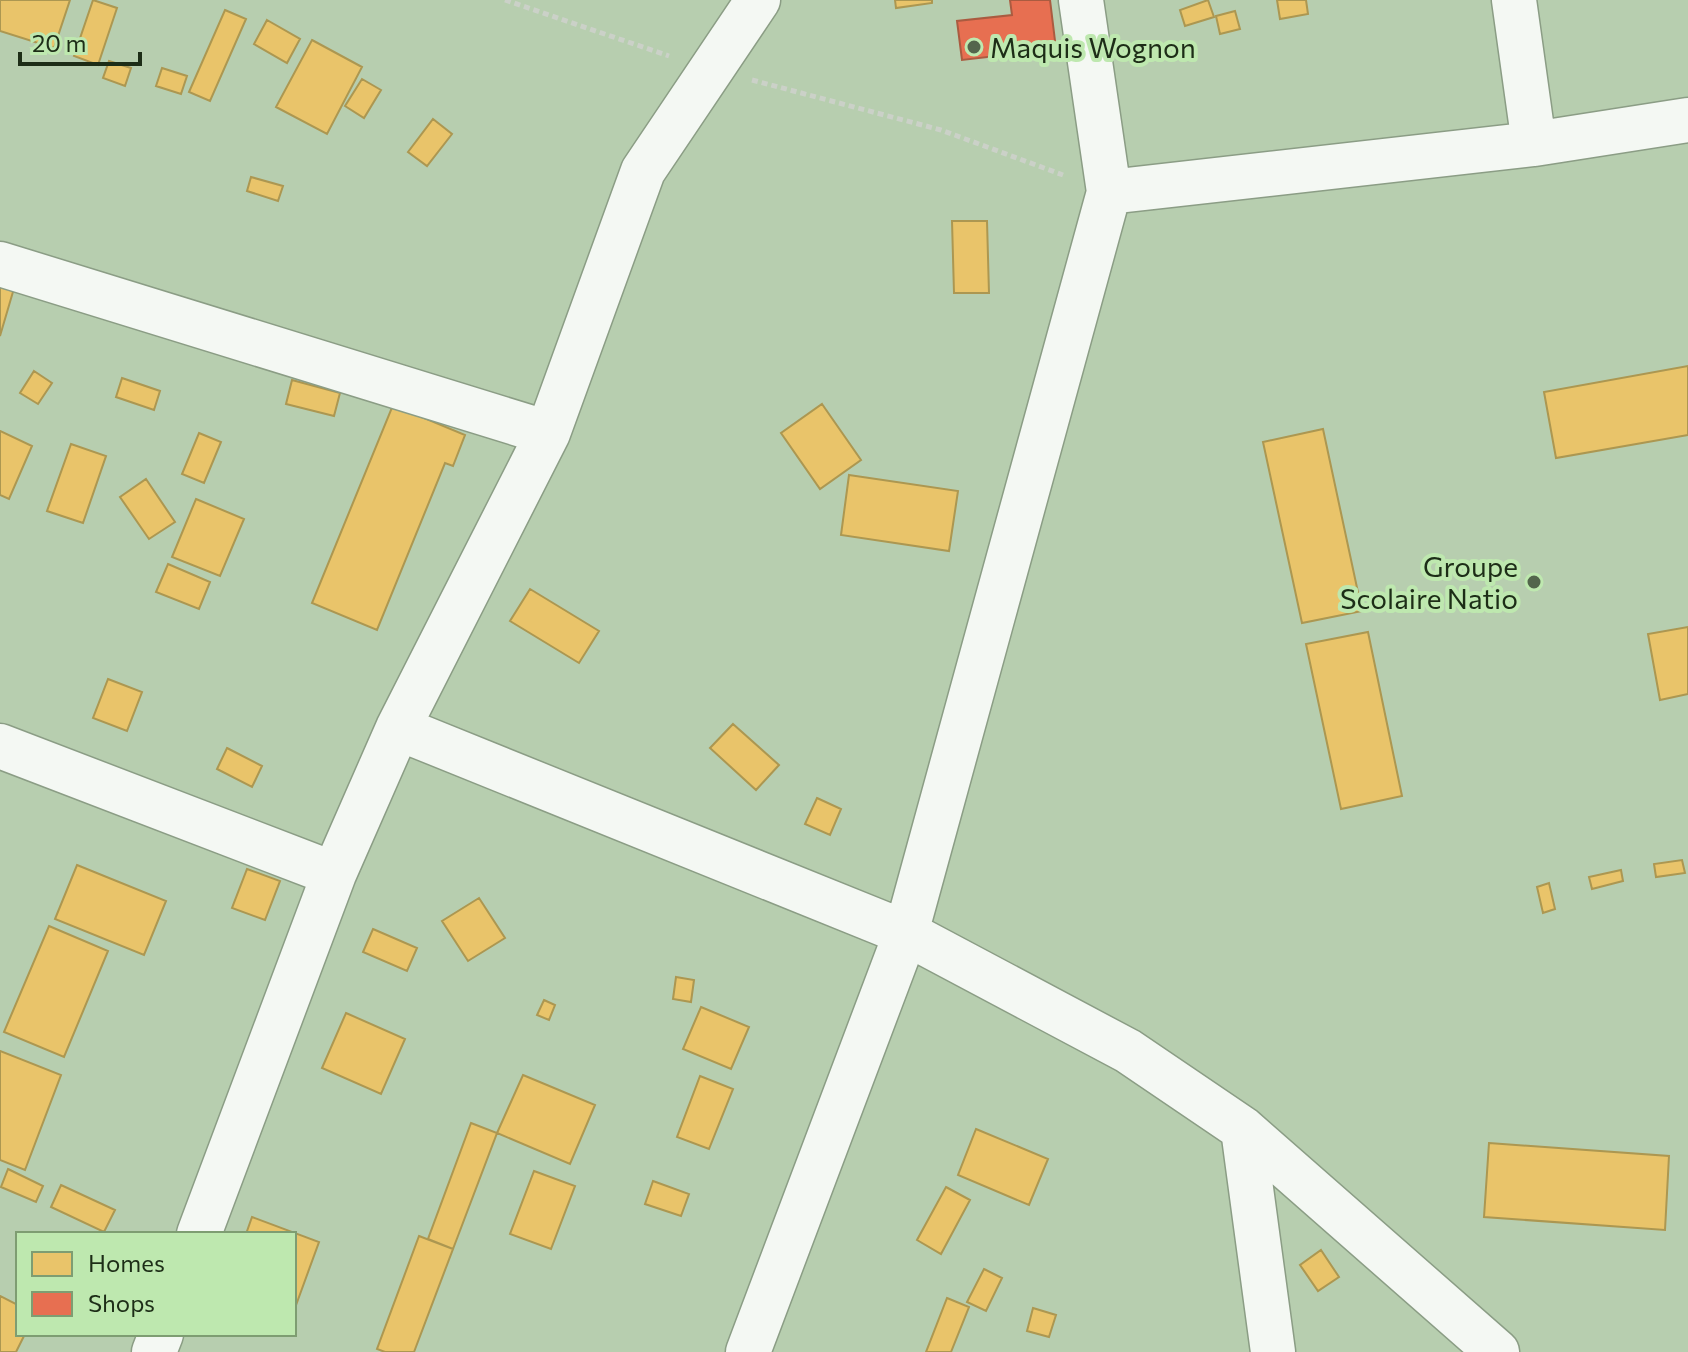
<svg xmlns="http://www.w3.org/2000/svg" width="1688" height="1352" font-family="Commissioner,sans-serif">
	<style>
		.homes { fill: #e9c46a; stroke: #ac9751; stroke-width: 2 }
		.shops { fill: #e76f51; stroke: #aa5b40; stroke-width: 2 }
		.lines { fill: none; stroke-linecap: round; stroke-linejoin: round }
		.minor-casing { stroke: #8b9d85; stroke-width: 47 }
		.path { stroke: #cbd1c8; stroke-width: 5; stroke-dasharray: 6 4; stroke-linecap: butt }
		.minor { stroke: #f4f8f3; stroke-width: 44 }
		.poi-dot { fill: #53654c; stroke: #bee8af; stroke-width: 3 }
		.labels { text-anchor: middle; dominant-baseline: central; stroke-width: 8; stroke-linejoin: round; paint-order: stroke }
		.poi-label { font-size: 28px; fill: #1d2d17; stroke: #bee8af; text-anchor: start }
	</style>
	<rect width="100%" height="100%" fill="#b7ceaf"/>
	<path class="homes" d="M0 0H70L54 48 0 31Z
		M93 0 117 8 98 65 74 56Z
		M895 0H932V3L896 8Z
		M1208 0 1214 17 1185 26 1180 10Z
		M1277 0H1306L1308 14 1280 19Z
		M225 10 246 19 210 101 189 92Z
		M1235 11 1240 29 1220 34 1216 16Z
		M267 20 300 39 287 63 254 44Z
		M312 40 362 67 327 134 276 107Z
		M109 61 131 68 125 86 103 78Z
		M162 68 187 76 181 94 156 86Z
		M362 79 381 90 364 118 345 106Z
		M433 119 452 134 427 166 408 152Z
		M251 177 283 186 278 201 247 191Z
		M952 221H987L989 293H954Z
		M0 280 15 285 0 336Z
		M1688 366V435L1556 458 1544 392Z
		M34 371 52 383 38 404 20 393Z
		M122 378 160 391 154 410 116 397Z
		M292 380 340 393 334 416 286 404Z
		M822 404 861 460 820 489 781 433Z
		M393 405 465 435 453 466 445 463 377 630 312 603Z
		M1323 429 1362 611 1302 623 1263 442Z
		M0 431 32 446 9 499 0 495Z
		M199 433 221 442 204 483 182 474Z
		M71 444 106 456 83 523 47 511Z
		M849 475 958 491 949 551 841 535Z
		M146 479 175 522 149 539 120 497Z
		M196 499 244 519 220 576 172 557Z
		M168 564 210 582 199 609 156 592Z
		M530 589 599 631 579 663 510 621Z
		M1688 627V694L1660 700 1648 634Z
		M1368 632 1402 796 1341 809 1306 644Z
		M108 679 142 692 127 731 93 718Z
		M733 724 779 765 756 790 710 748Z
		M227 748 262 766 252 787 217 769Z
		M817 798 841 809 830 835 805 824Z
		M1682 860 1685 873 1656 877 1654 864Z
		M77 865 166 901 144 955 55 919Z
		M247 869 280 881 265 920 232 908Z
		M1621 870 1623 881 1592 889 1589 877Z
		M1549 883 1555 909 1543 913 1537 887Z
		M479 898 505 938 468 961 442 921Z
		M49 926 108 951 64 1057 4 1032Z
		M373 929 417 948 407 971 363 952Z
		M676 977 694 980 691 1002 673 999Z
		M544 1000 555 1005 549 1020 537 1015Z
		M701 1007 749 1027 731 1069 683 1049Z
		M346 1013 405 1039 381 1094 322 1068Z
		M0 1051 61 1075 25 1170 0 1160Z
		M523 1075 595 1105 570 1164 497 1133Z
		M700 1076 733 1089 709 1149 677 1137Z
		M471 1123 497 1133 453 1249 428 1239Z
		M976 1129 1048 1159 1029 1205 958 1175Z
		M1489 1143 1669 1156 1665 1230 1484 1217Z
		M8 1169 43 1186 36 1202 1 1187Z
		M534 1171 575 1186 551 1249 510 1234Z
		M653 1181 689 1194 681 1216 645 1204Z
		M61 1185 115 1210 104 1232 51 1207Z
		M946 1187 970 1200 941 1254 917 1240Z
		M252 1217 319 1242 295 1308 294 1234H246Z
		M419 1236 453 1249 414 1352H385L377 1349Z
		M1321 1250 1339 1277 1318 1291 1300 1265Z
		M984 1269 1002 1278 986 1311 967 1302Z
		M0 1296 18 1305V1334H25L16 1352H0Z
		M947 1298 969 1307 951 1352H926Z
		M1033 1308 1056 1315 1049 1337 1027 1331Z"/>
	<path class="shops" d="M1010 0H1050L1056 49 962 60 957 21 1012 15Z"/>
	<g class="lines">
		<defs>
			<path id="minor" d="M1514 0 1534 144
				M1109 192 1534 144 1688 120
				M0 264 548 433
				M398 728 906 933 1128 1051 1243 1129 1497 1352
				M0 746 334 874
				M1243 1129 1273 1352
				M199 1234 334 874 398 728 548 433 643 171 758 0
				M154 1352 161 1334
				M748 1352 906 933 1109 192 1081 0"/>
		</defs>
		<use href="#minor" class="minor-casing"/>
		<path class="path" d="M505 0 669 56
			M752 80 941 130 1063 175"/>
		<use href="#minor" class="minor"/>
	</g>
	<g class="poi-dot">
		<circle cx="974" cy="47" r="8"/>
		<circle cx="1534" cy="582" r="8"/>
	</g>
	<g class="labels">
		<g class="poi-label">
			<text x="990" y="47">Maquis Wognon</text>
			<text x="1518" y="566" text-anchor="end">Groupe<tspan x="1518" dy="32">Scolaire Natio</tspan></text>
		</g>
	</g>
	<rect x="16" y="1232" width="280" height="104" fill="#bee8af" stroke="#7e9d72" stroke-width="2"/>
	<rect x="32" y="1252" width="40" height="24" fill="#e9c46a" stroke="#7e9d72" stroke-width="2"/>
	<text x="88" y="1272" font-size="24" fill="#1d2d17">Homes</text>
	<rect x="32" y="1292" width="40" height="24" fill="#e76f51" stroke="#7e9d72" stroke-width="2"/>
	<text x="88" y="1312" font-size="24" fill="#1d2d17">Shops</text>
	<path d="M20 52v12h120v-12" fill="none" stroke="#1d2d17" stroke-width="4"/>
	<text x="32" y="52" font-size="24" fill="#1d2d17" stroke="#bee8af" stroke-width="6" paint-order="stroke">20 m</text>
</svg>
